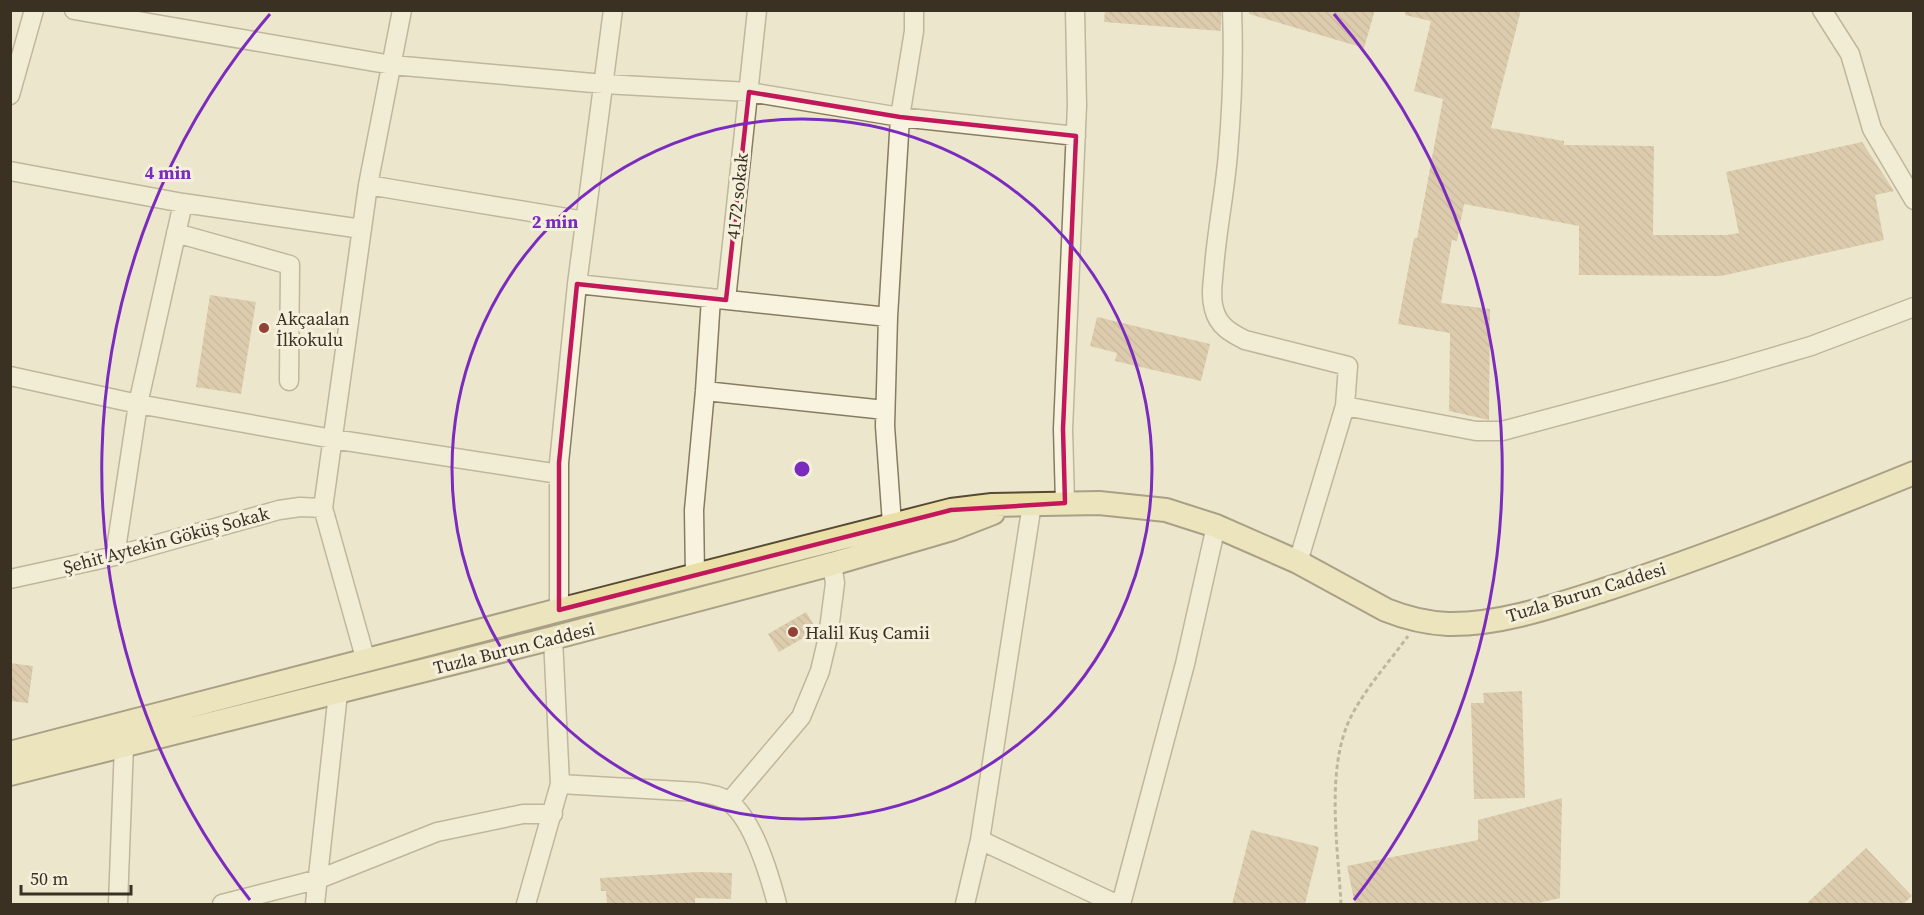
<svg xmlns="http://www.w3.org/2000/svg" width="1924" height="915" font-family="'Source Serif 4',serif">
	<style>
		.building { fill: url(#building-back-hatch) }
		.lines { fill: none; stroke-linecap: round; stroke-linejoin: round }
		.minor-casing { stroke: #887b61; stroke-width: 21 }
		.major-casing { stroke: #574934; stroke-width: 26 }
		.path { stroke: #887b61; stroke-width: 3; stroke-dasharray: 4.5 3; stroke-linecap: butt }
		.minor { stroke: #f7f3df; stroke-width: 18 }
		.major { stroke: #ebdfa8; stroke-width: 22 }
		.marked { fill: none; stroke: #c2185b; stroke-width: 4.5; stroke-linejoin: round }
		.ring { fill: none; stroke: #7b2cbf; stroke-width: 3 }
		.poi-dot { fill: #924136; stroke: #f4f0db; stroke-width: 2 }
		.labels { text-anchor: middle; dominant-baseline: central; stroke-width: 6; stroke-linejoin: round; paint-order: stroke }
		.street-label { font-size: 18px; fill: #3a3123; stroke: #f4f0db }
		.poi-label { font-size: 18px; fill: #3a3123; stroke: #f4f0db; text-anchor: start }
		.centre { fill: #7b2cbf; stroke: #f4f0db; stroke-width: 3 }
		.ring-label { font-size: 18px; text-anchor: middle; font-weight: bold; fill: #7b2cbf; stroke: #f4f0db; stroke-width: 6; stroke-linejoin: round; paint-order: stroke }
	</style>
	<defs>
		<pattern id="building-back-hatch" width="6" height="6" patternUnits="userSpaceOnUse" patternTransform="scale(1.5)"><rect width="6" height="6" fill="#c7a985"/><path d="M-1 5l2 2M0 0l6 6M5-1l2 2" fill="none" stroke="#a38a6c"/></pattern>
	</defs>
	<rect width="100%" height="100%" fill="#ece7cc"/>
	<path class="building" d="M1105 10H1221V31L1104 22Z
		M1249 10H1375L1364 48 1249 14Z
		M1405 10H1521L1491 128 1564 141V145L1654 146 1653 235H1727L1739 233 1726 172 1862 142 1894 191 1875 195 1884 240 1721 276 1579 275V226L1464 204 1457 241 1452 240 1441 303 1490 309 1489 420 1449 411 1450 333 1398 324 1414 238H1417L1443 99 1414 91 1431 21 1405 15Z
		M210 295 256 302 241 394 196 387Z
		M1097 317 1210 344 1201 381 1115 361 1117 353 1090 346Z
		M806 612 817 630 779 652 768 634Z
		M10 663 33 666 28 703 10 701Z
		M1522 691 1525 798 1474 799 1471 703H1484L1483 693Z
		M1562 798 1560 898 1534 904H1355L1347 866 1478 840V820Z
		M1251 830 1319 847 1305 904H1232Z
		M1866 848 1912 896 1903 904H1806Z
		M699 872 732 873 731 899 695 898V904H607L606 891H601L600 878Z"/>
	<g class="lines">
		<defs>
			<path id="minor" d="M74 10 392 65 604 84 749 92 900 117 1076 136
				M1232 10C1234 58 1232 106 1228 153 1225 192 1217 229 1214 268 1213 281 1210 296 1214 309 1218 326 1231 333 1245 340L1348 366 1345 406 1298 562
				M1822 10 1850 54 1872 129 1914 200
				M10 95 34 10
				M10 171 183 203 362 229
				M368 185 585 221
				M176 233 290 265 289 381
				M577 284 888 317
				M726 300 757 10
				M10 376 138 404 333 439 559 474
				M705 391 885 410
				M1345 406 1476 431H1502L1726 371 1811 346 1914 307
				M1065 503 1063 429 1077 105 1075 10
				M892 524 885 426 888 317 900 117 914 31V10
				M115 556 138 404 183 203
				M695 577 694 510 705 391 711 298
				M10 579 115 556 279 510 300 507 323 508
				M559 610V463L577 284 613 10
				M366 661 323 508 368 185 402 10
				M560 784 698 792C709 794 720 795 729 802 753 819 770 877 777 904
				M729 802 801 717 820 671 828 637 835 583 832 564
				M980 840 1116 904
				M118 904 124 745
				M222 904 319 879 437 832 523 814H553
				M315 904 338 693
				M526 904 560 784 553 638
				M965 904 980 840 1032 504
				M1121 904 1185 664 1216 526"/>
			<path id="major" d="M10 753 559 610 951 510 992 505 1099 503 1166 510 1216 526 1298 562 1386 610C1406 618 1426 623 1448 624 1501 625 1557 605 1607 589 1711 555 1813 514 1914 473
				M10 774 553 638 832 564 952 529 993 513"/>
		</defs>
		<use href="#minor" class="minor-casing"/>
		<use href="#major" class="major-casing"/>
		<path class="path" d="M1341 904C1338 845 1324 763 1354 711 1369 684 1390 661 1408 636"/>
		<use href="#minor" class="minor"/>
		<use href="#major" class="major"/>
	</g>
	<path d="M0 0H1924V915H0ZM749 92 900 117 1076 136 1063 429 1065 503 951 510 559 610V463L577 284 726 300Z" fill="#ece7cc" fill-opacity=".55" fill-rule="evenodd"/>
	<path class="marked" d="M749 92 900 117 1076 136 1063 429 1065 503 951 510 559 610V463L577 284 726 300Z"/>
	<g class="ring">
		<circle cx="802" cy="469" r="350"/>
		<path d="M250 900A700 700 0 0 1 270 14M1334 14A700 700 0 0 1 1354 900"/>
	</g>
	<g class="poi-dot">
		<circle cx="264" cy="328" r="6"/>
		<circle cx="793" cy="632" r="6"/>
	</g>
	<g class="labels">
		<g class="street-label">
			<text transform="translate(737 196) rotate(-84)">4172 sokak</text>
			<text transform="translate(166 540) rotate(-15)">Şehit Aytekin Göküş Sokak</text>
			<text transform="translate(1586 592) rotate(-17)">Tuzla Burun Caddesi</text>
			<text transform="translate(514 648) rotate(-14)">Tuzla Burun Caddesi</text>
		</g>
		<g class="poi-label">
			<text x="276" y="318">Akçaalan<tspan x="276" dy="21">İlkokulu</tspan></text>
			<text x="805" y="632">Halil Kuş Camii</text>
		</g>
	</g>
	<circle cx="802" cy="469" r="9" class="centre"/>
	<g class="ring-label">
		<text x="168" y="179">4 min</text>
		<text x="555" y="228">2 min</text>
	</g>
	<rect width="1924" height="915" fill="none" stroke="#3a3123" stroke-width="24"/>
	<path d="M21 885v9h110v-9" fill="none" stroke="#3a3123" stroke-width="3"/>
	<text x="30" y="885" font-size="18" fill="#3a3123" stroke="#f4f0db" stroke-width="4.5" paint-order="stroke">50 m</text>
</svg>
